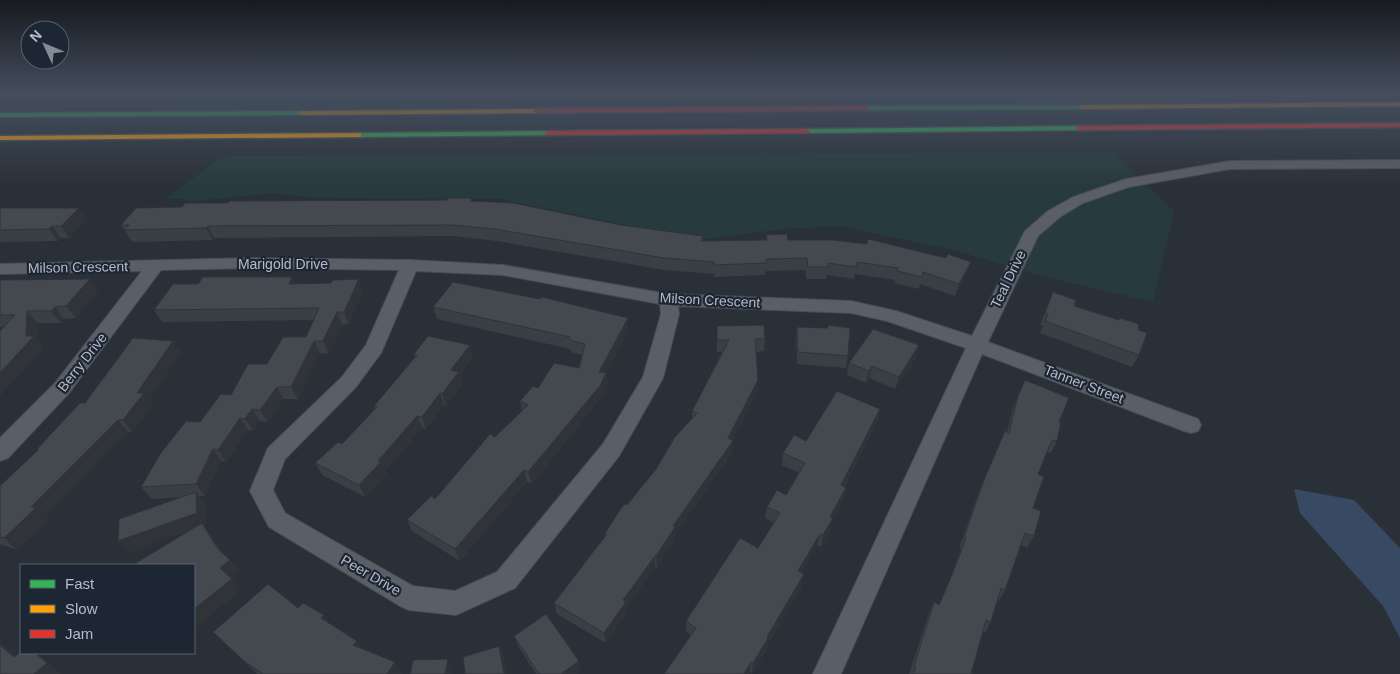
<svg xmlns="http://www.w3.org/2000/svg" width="1400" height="674" font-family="Helvetica,sans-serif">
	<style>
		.green { fill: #273a3e }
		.water { fill: #384963 }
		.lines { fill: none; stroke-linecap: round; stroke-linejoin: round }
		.street-casing { stroke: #484c53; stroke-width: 2 }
		.fast-casing { stroke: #474c53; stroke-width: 3 }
		.slow-casing { stroke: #474c53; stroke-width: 3 }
		.jam-casing { stroke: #474c53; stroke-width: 3 }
		.street { fill: #5a5e66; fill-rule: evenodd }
		.fast { fill: #30b455; fill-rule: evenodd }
		.slow { fill: #ff9f0a; fill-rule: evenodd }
		.jam { fill: #e5322d; fill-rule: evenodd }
		.wall { fill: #3a3f45 }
		.shaded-wall { fill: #303338 }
		.building { fill: #444950; stroke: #303338 }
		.labels { text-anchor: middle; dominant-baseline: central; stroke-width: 4.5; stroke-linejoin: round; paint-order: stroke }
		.street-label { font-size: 14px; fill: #b4bcc9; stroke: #1d2633 }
	</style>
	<rect width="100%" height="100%" fill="#2a3038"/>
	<path class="green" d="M1114 153 1174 211 1153 302 1041 276 957 251 840 226 783 229 700 240 499 199 316 198 272 193 196 201 166 198 218 160 229 156Z"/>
	<path class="water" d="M1294 489 1354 500 1400 548V638L1383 606 1300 513Z"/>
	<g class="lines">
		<defs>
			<path id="street" d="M1400 160V168L1230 169 1129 187 1083 203 1060 217 1038 236 988 342 1198 419 1201 425 1198 431 1191 433 1184 431 982 354 841 674H813L966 348 887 321 851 313 678 306 679 314 663 378 619 456 515 588 456 615 409 610 400 606 269 527 250 491 268 448 342 377 366 345 399 270 252 268 161 270 69 393 8 458 0 461V438L55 383 142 271 0 274V264L252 258 410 260 503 265 668 294 851 301 896 311 972 336 1025 231 1048 211 1073 197 1126 179 1230 161ZM416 271 503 275 660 304 661 314 643 377 603 444 497 572 455 591 413 586 285 513 273 490 285 459 356 387 381 353Z"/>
			<path id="fast" d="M1082 105H1085V109L865 110 861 108 865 106Z
				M304 111 305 113 301 115 0 117V113Z
				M1079 126 1083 128 1082 130 806 133 802 131 806 129Z
				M548 131 552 133 551 135 358 137 354 135 358 133Z"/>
			<path id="slow" d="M1400 102V106L1082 109 1078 107 1082 105Z
				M536 109H539V113L301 115 297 113 301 111Z
				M358 133H361V137L0 140V136Z"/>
			<path id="jam" d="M865 106H868V110L536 113 532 111 536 109Z
				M1400 123V127L1079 130 1075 128 1079 126Z
				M806 129 810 131 809 133 548 135 544 133 548 131Z"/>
		</defs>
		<use href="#street" class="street-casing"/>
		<use href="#fast" class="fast-casing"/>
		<use href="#slow" class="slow-casing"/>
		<use href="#jam" class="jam-casing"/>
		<use href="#street" class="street"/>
		<use href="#fast" class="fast"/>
		<use href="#slow" class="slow"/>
		<use href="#jam" class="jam"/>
	</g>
	<path class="wall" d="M473 201 621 225 703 236V241L766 240V235L788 240 967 273 955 296 920 284 919 289 894 283 895 280 855 274 854 279 827 275 826 279H806V270L766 271 765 275 714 277V274L664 270 497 241 454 236 214 238 213 240 132 242 121 225Z
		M0 208 87 219 69 238H61L58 241 0 242Z
		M90 279 98 291 76 318 64 319 61 323H37L36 339 44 348 3 327H0V280Z
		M198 284H296L363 291 349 324 342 325 329 354 320 353 298 399H283L268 422 260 421 253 431 248 430 226 462 221 461 205 496H199L205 504 206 525H204L211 535 224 554 240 571 231 578 241 590 196 627 190 530 130 552 118 541 181 497 152 499 141 487 200 422 267 364 306 337 314 320 162 322 154 310Z
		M1053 292 1074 306 1118 320 1120 318 1138 330 1139 355 1132 367 1040 333 1043 326 1040 325Z
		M433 307 629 330 606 373 608 386 601 398 532 484 527 482 460 561 412 531 407 520 435 499 495 437 522 411 520 401 538 388 579 368 582 355 571 352 570 349 437 319Z
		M717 326 765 339 764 351 756 352 757 392 732 441V453L675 535V538L657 568 655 567 627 608V612L606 643 557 614 554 603 605 536V533L656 469 692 418V411L722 352H717Z
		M797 327 848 356 846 368 797 364 796 339Z
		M173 341 181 353 149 400 153 405 132 432H128L92 468 45 517 49 520 17 550 0 544V486L38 450 37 449 85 403Z
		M470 345 473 357 460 375 463 384 446 406 444 405 426 429 422 428 385 471 387 474 365 497 322 475 315 463 342 444 375 409 374 406 415 357 414 354Z
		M916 357 895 389 869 378 866 383 847 375 849 363Z
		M1025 380 1059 422 1057 441 1051 453 1047 452 1038 474 1033 508 1034 536 1027 548 1021 545 1005 590 999 601H997L991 622 985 633 983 632 971 674H909L929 613 934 602 939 605 947 587 961 549 959 548 979 491 1005 431 1007 432 1013 408Z
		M880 409 877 421 844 487V500L833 518 830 530 821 547 817 545 801 573 802 586 768 644 767 649 752 674 750 672 749 674H664L691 635 686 632V621L758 548 774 523 765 518 767 507 786 495 799 473 782 465 783 453 806 441Z
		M330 624 357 641 362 648 402 672 401 674H258L254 671 213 632Z
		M514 636 581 671 577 674H536L518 646Z"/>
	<path class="shaded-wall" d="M79 208 87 219 69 238 61 226Z
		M52 226 61 238 58 241 49 229Z
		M208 226 214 238 213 240 206 228Z
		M971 262 967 273 955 296 959 284Z
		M292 277 298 289 289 284Z
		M90 279 98 291 76 318 66 306Z
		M359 279 363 291 349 324 344 312Z
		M55 307 64 319 61 323 51 311Z
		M27 311 37 323 36 339 44 348 0 397V373L26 336Z
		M337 312 342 325 329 354 323 341Z
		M628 318 629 330 601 383 606 373 608 386 601 398 532 484 528 472 599 372Z
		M173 341 181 353 149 400 153 405 132 432 123 420 137 393Z
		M314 341 320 353 298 399 291 387Z
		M470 345 473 357 460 375 463 384 446 406 442 394 451 370Z
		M919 345 916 357 895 389 899 377Z
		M872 366 869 378 866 383 869 371Z
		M758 380 757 392 731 443 733 441 732 453 675 535V538L657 568 656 556 673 526 728 438Z
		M277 387 283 399 268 422 260 410Z
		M440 393 444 405 426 429 422 417Z
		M252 409 260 421 253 431 245 419Z
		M880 409 877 421 838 497 841 485Z
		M417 416 422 428 385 471 387 474 365 497 359 485 378 461Z
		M240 418 248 430 226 462 218 450Z
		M118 420 128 432 45 517 49 520 17 550 4 538 31 507Z
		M213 449 221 461 205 496 196 484Z
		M524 470 527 482 460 561 455 549Z
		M846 488 844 500 833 518 830 530 821 547 823 535 830 517Z
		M196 492 205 504 206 525H204L211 535 228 560 218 549 203 526 130 552 118 541Z
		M820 534 817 545 796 582 798 571Z
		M655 556V567L627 608V612L606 643 604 633 623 600Z
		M230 560 240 571 230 579 220 568Z
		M804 574 802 586 768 644 767 649 752 674 753 663 767 637Z
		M232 579 241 590 196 627 194 625V609Z
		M324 615 331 626 321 618Z
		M357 641 364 651 353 645Z
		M0 642 29 667 14 657 0 645Z
		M499 646 504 656 507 674H504Z
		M35 653H37L42 657 61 673 60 674H34Z
		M448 659 453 670 452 674H445Z
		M579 661 581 671 577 674H561Z
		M395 662 402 672 401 674H387Z
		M751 662 750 672 749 674H744Z"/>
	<path class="building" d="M447 198H472L471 201 513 203 621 225 703 236 701 241 767 240 766 235 787 234 788 240H833L867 244 868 239 946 258 948 254 971 262 959 284 923 272 922 277 897 271 898 268 857 262 856 267 828 263V267H808L807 258 766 259V263L714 265V262L664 258 495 229 451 225 208 226 206 228 124 230 129 225H121L136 208 182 207 185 203H228L230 201 447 200Z
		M0 208H79L61 226H52L49 229 0 230Z
		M203 277H292L289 284 331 283 333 280 359 279 344 312H337L323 341H314L291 387H277L260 410 252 409 245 419 240 418 218 450 213 449 196 484 141 487 160 454 186 421 200 422 221 394 231 395 248 364H267L283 337H306L319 308 154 310 173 284H198Z
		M90 279 66 306 55 307 51 311H27L26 336H34L0 373V331L15 315H0V280Z
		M453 282 540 299 542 297 628 318 599 372 606 373 600 386 528 472 524 470 455 549 407 520 431 496 435 499 490 434 495 437 528 405 520 401 533 386 538 388 554 363 579 368 585 344 569 340 570 337 433 307Z
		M1053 292 1076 300 1074 306 1119 320 1120 318 1139 324 1138 330 1147 333 1139 355 1045 321 1048 314 1045 313Z
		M764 325 765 339H755L758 380 728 438 733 441 673 526 675 527 656 556H655L623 600 626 602 604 633 554 603 607 534 605 533 624 504 627 505 656 469 675 437 697 413 692 411 729 340H717V326Z
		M828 325 850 328 848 356 798 352 797 327 828 328Z
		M873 329 919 345 899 377 872 366 869 371 849 363Z
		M428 336 470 345 451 370 459 372 442 394 440 393 422 417 417 416 378 461 381 462 359 485 315 463 338 442 342 444 377 407 374 406 417 355 414 354Z
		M133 338 173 341 137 393H144L123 420H118L31 507 36 508 4 538 0 537V486L39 449H37L80 403H85Z
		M1025 380 1069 398 1059 422 1061 423 1057 441 1052 440 1038 474 1044 477 1033 508 1041 511 1034 536 1025 533 1005 590 1001 588 991 622 986 620 971 674H913L916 667 914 666 934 602 939 605 952 575 966 538 964 537 984 480 1005 431 1009 433 1018 396Z
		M837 391 880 409 841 485 846 488 830 517 833 518 823 535 820 534 798 571 804 574 767 637 768 638 753 663 751 662 744 674H664L696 628 686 621 740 538 758 548 780 513 767 507 777 490 786 495 805 463 783 453 794 435 806 441Z
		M196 492 197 513 118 541 119 519Z
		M202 523 218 549 230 560 220 568 232 579 194 609V565H137L136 563Z
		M268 584 298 608 303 603 324 615 321 618 357 641 353 645 395 662 387 674H263L244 661 213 632Z
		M546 614 579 661 561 674H539L514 636Z
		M0 645 14 657 21 652V653H35L47 663 34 674H0Z
		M499 646 504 674H465L463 657Z
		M448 659 445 674H410L413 660Z"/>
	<linearGradient id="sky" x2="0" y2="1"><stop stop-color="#171a1f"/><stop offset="0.5" stop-color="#444e5e"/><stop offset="1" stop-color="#444e5e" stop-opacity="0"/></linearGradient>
	<rect width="1400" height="188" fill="url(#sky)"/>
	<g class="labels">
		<g class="street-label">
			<text x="283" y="264">Marigold Drive</text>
			<text transform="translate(78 267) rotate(-1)">Milson Crescent</text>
			<text transform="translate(1008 279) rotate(-64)">Teal Drive</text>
			<text transform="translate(710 300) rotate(3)">Milson Crescent</text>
			<text transform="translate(82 362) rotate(-52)">Berry Drive</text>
			<text transform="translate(1084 384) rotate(21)">Tanner Street</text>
			<text transform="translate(371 575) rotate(30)">Peer Drive</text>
		</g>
	</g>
	<rect x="20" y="564" width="175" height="90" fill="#1d2633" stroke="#59626f"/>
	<rect x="30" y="580" width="25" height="8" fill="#30b455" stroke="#59626f"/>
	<text x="65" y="589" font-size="15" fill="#b4bcc9">Fast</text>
	<rect x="30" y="605" width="25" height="8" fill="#ff9f0a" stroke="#59626f"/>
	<text x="65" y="614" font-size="15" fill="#b4bcc9">Slow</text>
	<rect x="30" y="630" width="25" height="8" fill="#e5322d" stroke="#59626f"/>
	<text x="65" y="639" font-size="15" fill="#b4bcc9">Jam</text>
	<g transform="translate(45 45) rotate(314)"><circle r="24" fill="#1d2633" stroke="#59626f"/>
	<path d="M0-4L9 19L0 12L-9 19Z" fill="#848b96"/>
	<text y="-8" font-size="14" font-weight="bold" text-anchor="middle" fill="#b4bcc9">N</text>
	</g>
</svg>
